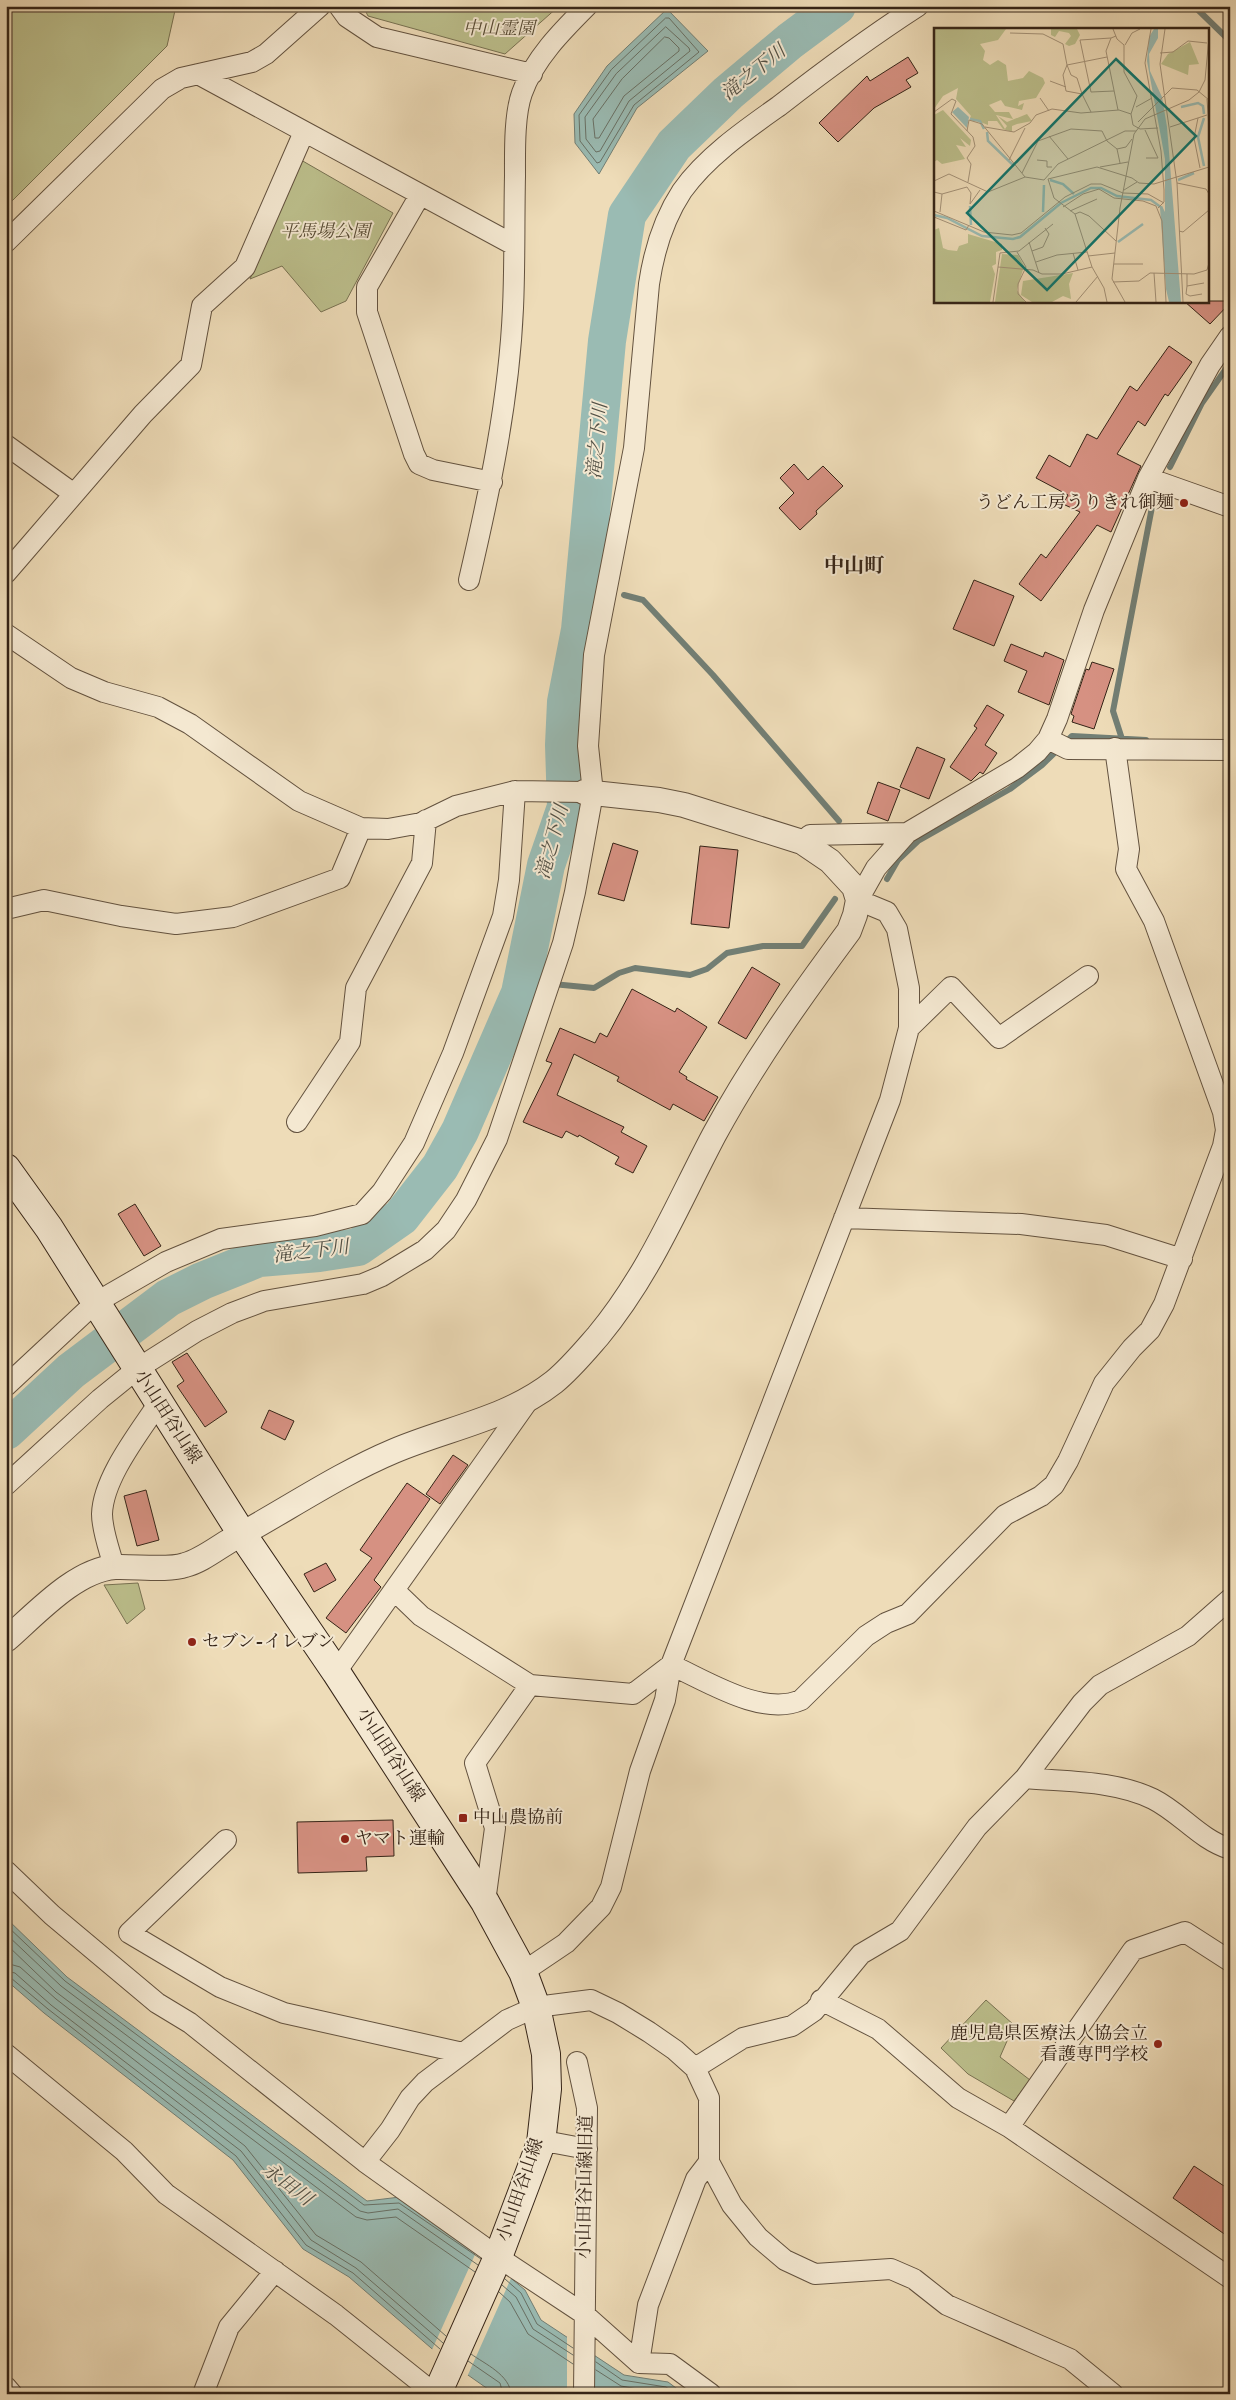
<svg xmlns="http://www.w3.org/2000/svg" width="1236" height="2400" font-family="'IM FELL English','Noto Serif JP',serif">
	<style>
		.green { fill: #bcbf8c; stroke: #787252 }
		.water { fill: #9abbb3; stroke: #727f75 }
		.pier { fill: #eedcb8 }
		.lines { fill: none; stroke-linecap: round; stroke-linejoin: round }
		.shore { stroke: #687065; stroke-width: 1 }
		.stream { stroke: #727f75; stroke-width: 6 }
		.river { stroke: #9abbb3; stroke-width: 38 }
		.building { fill: #d69182; stroke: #352417 }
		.minor-casing { stroke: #63523f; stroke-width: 22 }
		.tertiary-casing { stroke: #63523f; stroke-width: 26 }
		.secondary-casing { stroke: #352417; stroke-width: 30 }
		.minor { stroke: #f4e8d1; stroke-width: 20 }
		.tertiary { stroke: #f4e8d1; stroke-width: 24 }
		.secondary { stroke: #f4e8d1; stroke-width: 28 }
		.poi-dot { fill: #8f2418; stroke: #f4e8d1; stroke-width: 2 }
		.labels { text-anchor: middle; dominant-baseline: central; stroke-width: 4; stroke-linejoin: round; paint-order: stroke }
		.park-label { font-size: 18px; font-style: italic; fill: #574b34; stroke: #f4e8d1 }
		.poi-label { font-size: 18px; fill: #352417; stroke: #f4e8d1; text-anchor: start }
		.street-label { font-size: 18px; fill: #352417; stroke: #f4e8d1 }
		.water-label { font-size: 19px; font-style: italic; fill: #535146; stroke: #f4e8d1 }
		.quarter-label { font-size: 20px; font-weight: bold; fill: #352417; stroke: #f4e8d1 }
		.inset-river { fill: none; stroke: #9abbb3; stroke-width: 2.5 }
		.inset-road { fill: none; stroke: #a49278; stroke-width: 1 }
		.view { fill: #0f766e; fill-opacity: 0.15; stroke: #0f766e; stroke-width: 2.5 }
		.inset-edge { fill: none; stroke: #352417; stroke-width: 2.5 }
	</style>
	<rect width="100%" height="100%" fill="#eedcb8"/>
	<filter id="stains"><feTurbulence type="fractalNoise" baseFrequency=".004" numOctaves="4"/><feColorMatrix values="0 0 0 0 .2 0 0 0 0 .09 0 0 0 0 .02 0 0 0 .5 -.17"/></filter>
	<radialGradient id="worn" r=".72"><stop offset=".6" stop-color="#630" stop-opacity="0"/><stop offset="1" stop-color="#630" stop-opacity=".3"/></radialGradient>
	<path class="green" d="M6 6H176L167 46 6 207Z
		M363 6H559L505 54 368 16Z
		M301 160 393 213 346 301 321 312 282 266 250 279Z
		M138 1583 145 1609 127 1624 104 1585Z
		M986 2000 1014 2025 1000 2057 1030 2080 1014 2101 968 2074 941 2048Z"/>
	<path class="water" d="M667 9 708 51 637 108 599 174 575 143 574 114 607 66Z
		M6 1918 67 1977 367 2201 400 2197 482 2254 525 2290 541 2320 624 2375 668 2382 684 2394H495L438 2354 349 2277 303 2249 233 2160 44 2013 6 1980Z"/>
	<path class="pier" d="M478 2248 512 2276 467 2377 431 2352Z
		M567 2335 595 2353V2394H567Z"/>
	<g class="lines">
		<path class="shore" d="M666 18H669L699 52 634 105 600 162 597 163 580 141 579 115 611 70Z
			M666 27 689 48 690 51 629 101 600 151 596 152 586 139 585 117 616 74Z
			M665 37 669 38 679 48V51L624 96 599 138H595L593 119 622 79Z
			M6 1925 65 1981 364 2205 399 2203 481 2259
			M6 1934 61 1986 360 2211 368 2213 398 2209 478 2265
			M6 1944 56 1992 356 2217 367 2220 396 2217 475 2272
			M6 1963 20 1967 56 1999 245 2146 316 2235 361 2262 446 2336
			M6 1971 15 1973 51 2005 241 2151 311 2240 356 2268 443 2343
			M6 1977 11 1978 48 2009 236 2156 306 2245 353 2273 440 2349
			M505 2279 521 2293 537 2324 573 2348
			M502 2285 516 2297 533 2329 573 2355
			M499 2292 510 2302 528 2334 573 2364
			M471 2354C485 2364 510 2375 511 2394
			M468 2361 500 2383 503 2394
			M596 2362 622 2380 666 2387 676 2394
			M596 2370 621 2386 665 2394"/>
		<path class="stream" d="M1194 6 1230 41
			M1170 467 1202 403 1230 363
			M584 585 590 587
			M624 595 643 600 713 675 839 821
			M1122 739 1113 711 1152 507 1157 491
			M887 879 898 860 918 841 1010 789 1042 765 1072 736 1146 740
			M522 981 594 988 619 973 635 968 690 975 707 969 727 953 763 946H802L835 899"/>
		<path class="river" d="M6 1431 71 1371 168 1298 202 1281 259 1258 319 1253 358 1247 401 1217 440 1167 460 1131 520 993 546 865 566 807 564 745 566 702 580 630 607 341 627 215 674 145 728 93 790 41 837 6"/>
	</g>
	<path class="building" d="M908 57 918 73 906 80 911 87 874 108 838 142 819 123 867 76 870 81Z
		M1184 301H1230V303L1210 324Z
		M1169 346 1192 362 1168 396 1165 394 1145 426 1138 421 1117 454 1141 466 1111 532 1097 525 1041 601 1019 584 1041 554 1046 558 1080 512 1063 504 1068 495 1036 478 1049 455 1070 467 1087 434 1097 439 1130 386 1137 391Z
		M794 464 808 480 823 466 843 486 816 511 817 514 800 530 779 508 794 493 780 478Z
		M974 580 1014 596 994 646 953 629Z
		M1011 644 1043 657 1045 652 1064 660 1049 705 1018 692 1027 671 1004 661Z
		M1092 662 1114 669 1094 729 1072 722 1074 716 1071 714 1086 669 1089 670Z
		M987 705 1004 715 985 745 997 753 983 774 980 772 971 781 950 767 977 728 974 726Z
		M917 747 945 759 929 799 900 787Z
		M878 782 900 790 888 821 867 813Z
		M613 843 638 851 624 901 598 894Z
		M700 846 738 850 729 928 691 924Z
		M752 967 780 984 746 1039 718 1023Z
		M632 989 675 1012 677 1008 707 1027 679 1072 687 1077 686 1079 718 1097 704 1121 673 1104 670 1110 617 1081 619 1077 574 1054 557 1095 624 1127 621 1132 647 1146 633 1173 615 1164 619 1157 579 1135 578 1137 566 1131 562 1138 523 1122 552 1063 546 1061 560 1028 595 1043 600 1033 607 1037Z
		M135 1204 161 1246 144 1256 118 1214Z
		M187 1353 227 1412 205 1427 177 1386 184 1381 172 1362Z
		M269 1410 294 1421 285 1440 261 1428Z
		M453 1455 468 1465 440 1504 426 1494Z
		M407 1483 430 1499 374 1580 381 1587 346 1633 326 1618 372 1558 360 1550Z
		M146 1490 159 1540 137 1546 124 1496Z
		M326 1563 336 1580 314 1592 304 1574Z
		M393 1820 394 1856 366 1857 367 1871 298 1873 297 1822Z
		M1194 2166 1230 2190V2238L1173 2198Z"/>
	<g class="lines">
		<defs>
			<path id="minor" d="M339 6 347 17 377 37 532 74
				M198 74 514 245
				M420 195 367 287V312L414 454 419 464 433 470 492 482
				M6 242 162 89 181 78 252 62 266 54 320 6
				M6 445 74 494
				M1148 478 1230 507
				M6 573 143 414 191 365 202 306 245 267 304 132
				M469 580C490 490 509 400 513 308 515 264 514 220 515 176 515 153 514 115 522 93 534 59 562 31 587 6
				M6 634 71 678 104 692 158 707 190 724 299 801 361 828 388 829 421 823 456 806 515 791 584 792
				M1048 739 1068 749 1230 750
				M802 842 810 835 907 833
				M6 909 44 900 121 916 176 924 233 917 340 878 361 828
				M909 1028 951 987 999 1038 1088 976
				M297 1122 350 1042 356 988 422 863 426 820
				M844 1218 1021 1224 1106 1235 1182 1259
				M6 1386 95 1303 166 1262 221 1239 315 1226 362 1214 382 1192 414 1143 453 1053 503 916 509 880 515 791
				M6 1485 100 1399 137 1369 197 1331 232 1313 264 1301 363 1284 382 1276 425 1250 446 1230 466 1200 497 1139 563 943 575 892 593 793 588 746 594 655 634 448 649 284C654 250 663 220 682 191 706 157 745 130 779 106 824 71 870 37 918 6
				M114 1567C110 1551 102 1531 102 1514 103 1478 139 1433 158 1404
				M394 1590 421 1616 530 1685 633 1694 671 1665C707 1681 762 1717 801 1700L866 1636 886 1623 908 1614 1005 1515 1041 1496 1054 1485 1068 1461 1104 1383 1132 1348 1150 1330 1164 1304 1223 1146 1226 1130 1223 1112 1154 921 1126 869 1129 849 1115 748
				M336 1672 528 1401
				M1025 1778C1066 1782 1114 1780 1153 1799 1181 1813 1199 1839 1230 1849
				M226 1840 129 1933 220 1987 284 2013 463 2053
				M6 1871 52 1915 157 2003 190 2023 365 2162 498 2257 584 2314 639 2363 670 2364 711 2394
				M485 1902 495 1828 475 1763 530 1685
				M523 1972 566 1943 601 1907 611 1887 640 1771 665 1700 671 1665 890 1100 909 1028V988L897 929 887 912 858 900 876 868 907 833 1017 768 1037 752 1048 739 1057 719 1094 610 1148 478 1210 365 1230 336
				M821 2000 878 2029 958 2098 1009 2127 1230 2278
				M6 2054 124 2151 166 2194 336 2315 435 2394
				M577 2062 587 2108 584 2394
				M695 2068 743 2038 792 2026 814 2011 861 1954 900 1931 977 1827 1025 1778 1082 1703 1100 1685 1188 1636 1230 1599
				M1009 2127 1133 1950 1185 1932 1230 1961
				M541 2143H555L587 2149
				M365 2162 390 2130 410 2098 425 2082 507 2020 536 2007 591 2000 618 2013 649 2032 675 2050 695 2068 709 2098V2162L732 2205 758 2237 785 2260 815 2274 891 2269 914 2279 947 2305 1070 2359 1113 2394
				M639 2363 648 2305 696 2179 709 2162
				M6 2387 12 2394
				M203 2394 229 2327 275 2271"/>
			<path id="tertiary" d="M6 1640C36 1614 75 1570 115 1567 135 1566 168 1571 185 1565 201 1561 217 1548 231 1540 285 1511 337 1475 394 1451 448 1428 507 1419 554 1382 570 1369 584 1352 598 1336 650 1273 677 1205 714 1135 753 1063 800 997 849 931L855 915 858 900 854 887 830 861 802 842 684 805 659 800 584 792"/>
			<path id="secondary" d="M6 1168 49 1228 242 1534 336 1672 485 1902 523 1972 536 2007 546 2054 547 2089 541 2143 498 2257 437 2394"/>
		</defs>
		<use href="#minor" class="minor-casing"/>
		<use href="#tertiary" class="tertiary-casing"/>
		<use href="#secondary" class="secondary-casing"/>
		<use href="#minor" class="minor"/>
		<use href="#tertiary" class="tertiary"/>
		<use href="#secondary" class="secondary"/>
	</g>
	<g class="poi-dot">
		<circle cx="1184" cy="503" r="5"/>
		<circle cx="192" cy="1642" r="5"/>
		<rect x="458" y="1813" width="10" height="10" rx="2.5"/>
		<circle cx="345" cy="1839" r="5"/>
		<circle cx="1158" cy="2044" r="5"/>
	</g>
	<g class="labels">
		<g class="park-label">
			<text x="499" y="29">中山霊園</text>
			<text x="325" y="232">平馬場公園</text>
		</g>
		<g class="poi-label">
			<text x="1174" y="503" text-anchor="end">うどん工房うりきれ御麺</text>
			<text x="202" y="1642">セブン-イレブン</text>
			<text x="473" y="1818">中山農協前</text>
			<text x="355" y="1839">ヤマト運輸</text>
			<text x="1148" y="2034" text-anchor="end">鹿児島県医療法人協会立<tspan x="1148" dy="21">看護専門学校</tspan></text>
		</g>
		<g class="street-label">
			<text transform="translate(167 1417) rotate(57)">小山田谷山線</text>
			<text transform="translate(390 1755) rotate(57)">小山田谷山線</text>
			<text transform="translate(586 2187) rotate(-89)">小山田谷山線旧道</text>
			<text transform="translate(521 2190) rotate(-71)">小山田谷山線</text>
		</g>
		<g class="water-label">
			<text transform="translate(754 73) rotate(-39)">滝之下川</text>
			<text transform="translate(598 441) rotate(-85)">滝之下川</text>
			<text transform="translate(553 842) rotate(-75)">滝之下川</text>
			<text transform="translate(311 1252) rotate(-7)">滝之下川</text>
			<text transform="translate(287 2185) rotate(37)">永田川</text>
		</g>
		<g class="quarter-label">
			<text x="854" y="566">中山町</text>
		</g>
	</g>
	<g transform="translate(934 28)">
		<rect width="275" height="275" fill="#eedcb8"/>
		<path d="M0 1H72L64 12 46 16 51 23 49 32 56 37 64 32 72 37 74 53 89 50 95 43 109 50 111 55 102 70 85 73 84 78 90 75 88 82 71 78 67 72 55 77 61 84H75L79 91 62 87 71 101 73 98 64 88 73 94 93 86 98 93 83 96 78 98V104L69 101 63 93H54V97L36 90 37 88 22 71 24 60 9 68 0 81ZM117 1H143L146 7 141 16 135 18 131 16 137 8 135 5 125 3 121 9 117 7ZM256 14 265 36 255 37 254 47 227 36 234 26ZM9 82 37 112 36 118 26 110 32 119 22 117 31 131 8 136 3 132 0 134V87ZM5 200 9 220 14 222 23 223 25 218 34 215V206L68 216V222L62 224V236L58 238 61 246 56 274H0V202ZM68 226 84 227 90 238 83 262 91 274H61ZM139 245 135 256 137 271 129 268 118 274H98L87 267 89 253Z" fill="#bcbf8c"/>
		<path d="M220 1H224V10L215 26 216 43 228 69 233 99 247 274H235L232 261 226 180 228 178 231 184V131L213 33 215 9ZM24 79 35 89 33 100 18 84Z" fill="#9abbb3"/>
		<path class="inset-river" d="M247 79 264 75 269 78 270 86M36 91 46 93 50 101M53 104 54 113 80 138M270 138 264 109 270 90M116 152 129 156 140 166M244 152 260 145M36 178 37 197M109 184 110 157M0 187 13 190 48 208 79 211 86 209 127 175 157 160H167L183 168 217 172 228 180M184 214 209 196"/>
		<path class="inset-road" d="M179 1 183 11 190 17V44L203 68 197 86 199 97 206 101 224 100M217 1 211 35 227 123 230 162V174L224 180M231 1 226 36 243 155 272 161 275 166M76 5 109 6 129 16 133 37 129 47 132 63 148 66 157 84M182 8 177 10 172 23 184 82M177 10 146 12 157 64 180 63M191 17 198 5 206 1M226 25 239 24 254 13 273 15M116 53 132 59M148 66 143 50 137 47 133 37 173 29M106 70 115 83M273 71 275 101M202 79 218 70M0 84 18 71 22 73 17 86 39 109 41 118 33 130 37 136 34 154M264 90 260 110 266 140M204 94 238 60 263 62 275 72M51 99 80 104 96 95 102 87 118 81 147 85 185 82 197 86M236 99 273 87M211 102 224 130H212M33 103 35 92 48 96 91 149M115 108 134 131M183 121 192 119 198 111M75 132 91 100M103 132 113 133V139H118M166 139 194 134M88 145 104 113 137 101 168 103 173 113 183 121 186 135M0 153 15 146 54 164 91 149 110 152 124 136 191 103H202M243 155 249 274M190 162 203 154M0 164 8 166 33 159 37 165 36 176 46 162M129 179 149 166 165 161 180 170 209 173 222 178 228 193 232 274M0 183 50 204 78 207 87 205 131 169 157 156H167L189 165 214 166 230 175M136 183 163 171M6 184 8 166M141 186 146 184 155 188 182 213M0 189 32 202 35 197M245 203 249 204 275 182M95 214 105 245M98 223 109 219 115 206 111 200M83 224 92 239 84 256V266L92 274M139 225 144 242M154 228 181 225M102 234 123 227 153 224M180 236H209M64 239 99 242 108 246H128L158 239M220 245 222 274M253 246V258L270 255M179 254 205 253 216 245 260 246 273 242 275 235M253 258 252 266 256 268 268 266M59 274 66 225 85 223 119 196M142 274 164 248M173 274 170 260 158 239 141 186 120 170 114 151 163 139 198 150 205 155 220 156 275 139M191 274 178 251 186 180 200 106 211 91 255 72 265 64 271 52 275 9"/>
		<path class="view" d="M182 31 262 108 113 262 33 185Z"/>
		<rect width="275" height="275" class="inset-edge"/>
	</g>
	<rect width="1236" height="2400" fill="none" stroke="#eedcb8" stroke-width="25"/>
	<rect x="8" y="8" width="1221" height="2385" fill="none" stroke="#352417" stroke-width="2.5"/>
	<rect x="12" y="12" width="1211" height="2375" fill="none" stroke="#352417"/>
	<rect width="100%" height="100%" filter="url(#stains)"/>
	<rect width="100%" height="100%" fill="url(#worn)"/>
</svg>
